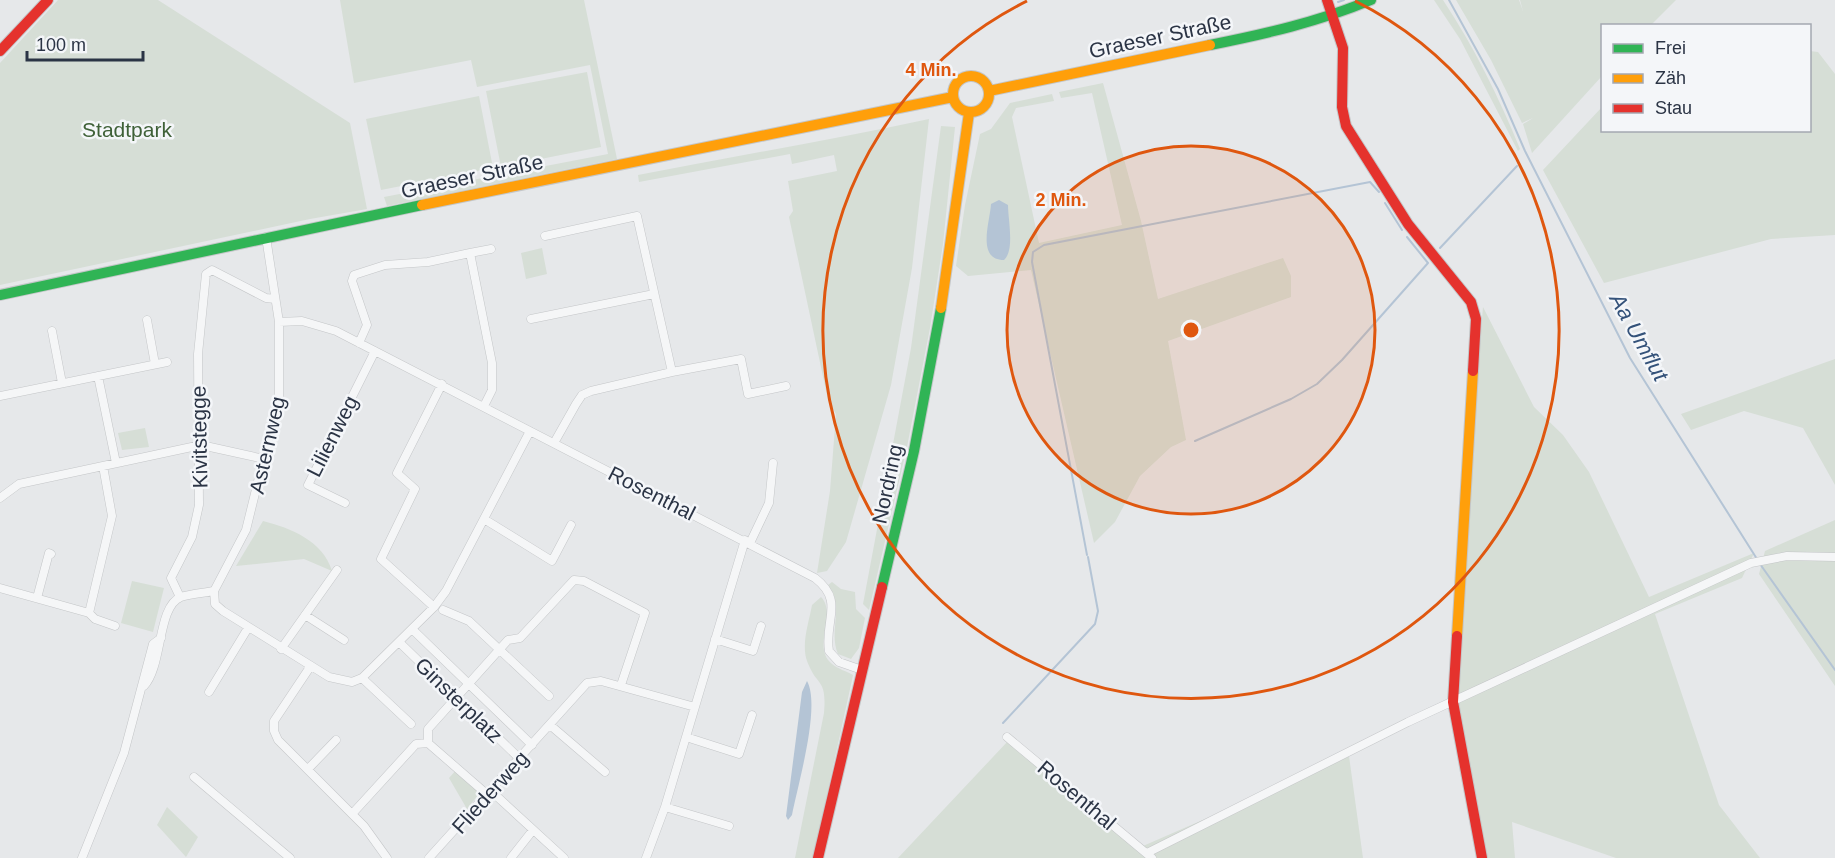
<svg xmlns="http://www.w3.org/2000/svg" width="1835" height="858" font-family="Arial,sans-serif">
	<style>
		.green { fill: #d6ded6 }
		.water { fill: #b4c4d5 }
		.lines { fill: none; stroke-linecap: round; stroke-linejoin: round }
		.stream { stroke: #b4c4d5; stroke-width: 2 }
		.street-casing { stroke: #c4c6c8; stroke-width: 9 }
		.fast-casing { stroke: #c4c6c8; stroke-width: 12 }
		.slow-casing { stroke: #c4c6c8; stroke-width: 12 }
		.jam-casing { stroke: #c4c6c8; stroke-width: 12 }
		.street { stroke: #f5f6f7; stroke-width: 8 }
		.fast { stroke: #30b455; stroke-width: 10 }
		.slow { stroke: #ff9f0a; stroke-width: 10 }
		.jam { stroke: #e5322d; stroke-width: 10 }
		.ring { fill: none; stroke: #df570f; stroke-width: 3 }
		.labels { text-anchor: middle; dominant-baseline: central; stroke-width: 5; stroke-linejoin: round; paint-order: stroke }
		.street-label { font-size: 21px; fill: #2b3445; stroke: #f4f6f9 }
		.park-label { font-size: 21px; fill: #3f6138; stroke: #f4f6f9 }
		.water-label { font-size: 22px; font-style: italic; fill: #34527a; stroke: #f4f6f9 }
		.centre { fill: #df570f; stroke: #f4f6f9; stroke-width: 3 }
		.ring-label { font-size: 18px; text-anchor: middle; font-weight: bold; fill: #df570f; stroke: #f4f6f9; stroke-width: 5; stroke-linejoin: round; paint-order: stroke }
	</style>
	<rect width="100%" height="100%" fill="#e6e8ea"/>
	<path class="green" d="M58 0H158L350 123 367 209 310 219 0 285V63Z
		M340 0H584L617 159 387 206 384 197 608 154 590 65 477 87 471 60 354 83Z
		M1434 0H1443C1474 47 1499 97 1520 149L1518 151 1460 39Z
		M1456 0H1519L1523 11 1520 0H1676L1651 25 1602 26V76L1532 153 1523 124 1533 118 1522 123 1491 60Z
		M1810 51 1818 52 1835 74V235L1771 239 1604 283 1543 170 1602 107V130H1810Z
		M587 72 601 147 501 167 486 91Z
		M1103 83 1141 221 1158 299 1283 258 1291 276V297L1168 341 1186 440 1171 447 1140 476 1115 522 1094 543 1031 270 968 276 956 266 965 205 980 134 991 129 1010 103 1052 94 1054 101 1016 108 1012 117 1039 243 1122 225 1092 93 1061 98 1059 92Z
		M479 96 493 168 381 190 366 119Z
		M929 119 912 268 891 385 846 542 827 571 817 573 830 491 836 414 828 400 789 217 793 211 788 181 837 171 834 155 792 164 790 154 639 182 638 175C735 156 832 140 929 119Z
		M941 126 955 127 943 244 930 328 907 447 869 610 863 604 911 348Z
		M542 248 547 274 526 279 521 253Z
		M1483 307 1534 407 1563 435 1589 472 1649 597 1754 553 1742 578 1655 614 1719 805 1760 858H1616L1512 822 1515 858H1485L1451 699Z
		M1835 359V485L1803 428 1744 411 1691 430 1681 414Z
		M145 428 149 447 122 450 118 433Z
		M1835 520V686L1759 574 1765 551Z
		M263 521C291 528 323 541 332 571L304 559 236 566Z
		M132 581 164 588 153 632 121 623Z
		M832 582 841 589 855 592 856 609 865 618 859 648 851 659 838 654C828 631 845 606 828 585Z
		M821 597C838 615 811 647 832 664 838 669 846 671 853 675L852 680 813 858H795L824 713C827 677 817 688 807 661 801 644 809 622 812 605Z
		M1008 741 1143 846 1349 756 1363 858H898Z
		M457 769 482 790 467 809 449 778Z
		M167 807 198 837 186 857 157 825Z"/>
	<path class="water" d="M999 200 1008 205C1008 220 1015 250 1004 260 976 260 990 222 991 204Z
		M807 681C821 706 798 784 792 815L788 820 786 816 802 692Z"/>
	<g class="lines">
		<path class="stream" d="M1449 0 1498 89 1525 151 1630 358 1757 559
			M1338 2 1344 0
			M1385 203 1402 230
			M1440 248 1517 166
			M1195 441 1291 399 1317 384 1342 360 1428 263 1407 237
			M1087 555 1032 262 1033 252 1044 245 1370 182 1379 192
			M1760 564 1835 670
			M1003 723 1095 624 1098 611 1088 557"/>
		<defs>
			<path id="street" d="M545 236 637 216 672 372 591 391 582 395 576 404 554 443
				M266 237 279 322V396L246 530 214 591 215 604 223 611 329 677 352 682 362 678 434 607 446 591 530 431
				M470 253 491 249
				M531 319 654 294
				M147 320 155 364
				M279 322 302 321 336 331 815 578C845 601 824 621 829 651L839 662 862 670
				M52 331 62 383
				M359 343 367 325 352 281 354 275 385 265 428 262 470 253 492 363V390L484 406
				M672 372 741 359 748 394 786 386
				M98 376 116 463
				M0 396 167 362
				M0 498 19 484 201 445 264 459
				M345 503 308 485 375 351
				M484 519 552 561 571 525
				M750 543 769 503 773 463
				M0 588 89 613 95 619 115 626
				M180 597 171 578 192 537 199 505 198 354 206 274 212 270 266 298 275 299
				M37 598 49 553 51 554
				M434 607 381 559 415 489 397 473 442 384
				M443 610 469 621 549 696
				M89 613 112 516 103 466
				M305 615 344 640
				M412 629 532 745
				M715 639 753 651 761 626
				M399 642 520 759
				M281 649 337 570
				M310 667 274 721V731L278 740 364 826 387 858
				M362 678 411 724
				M144 686C163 666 157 606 181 597 191 594 203 593 214 591
				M209 692 248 628
				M550 725 605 772
				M686 737 739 754 752 715
				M1007 737 1152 858
				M428 743V729L508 640 520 638 574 580 584 581 645 613 621 685
				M428 743 482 790
				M308 769 336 740
				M194 777 290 858
				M491 791 564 858
				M665 807 729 826
				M352 814 416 744 428 743
				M1147 853 1408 722 1751 563 1787 556 1835 557
				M82 858 124 753 153 644 161 638
				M429 858 587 683 601 681 695 707
				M511 858 533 830
				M646 858 665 807 745 540"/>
			<path id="fast" d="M1210 45C1265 34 1318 22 1371 0
				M0 295 422 205
				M882 587 914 451 941 308"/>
			<path id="slow" d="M953 94a18 18 0 1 1 36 0a18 18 0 1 1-36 0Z
				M989 91 1210 45
				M422 205 953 97
				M941 308 969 113
				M1457 636 1473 371"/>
			<path id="jam" d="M1327 0 1343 48 1342 107 1346 126 1408 224 1471 302 1476 319 1473 371
				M0 51 48 0
				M1457 636 1453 702 1482 858
				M818 858 882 587"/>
		</defs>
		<use href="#street" class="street-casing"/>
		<use href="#fast" class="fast-casing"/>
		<use href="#slow" class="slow-casing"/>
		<use href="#jam" class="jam-casing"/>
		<use href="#street" class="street"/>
		<use href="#fast" class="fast"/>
		<use href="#slow" class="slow"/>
		<use href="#jam" class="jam"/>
	</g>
	<circle cx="1191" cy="330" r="184" fill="#df570f" fill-opacity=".12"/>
	<g class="ring">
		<circle cx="1191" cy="330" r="184"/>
		<path d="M1355 1A368 368 0 1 1 1027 1"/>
	</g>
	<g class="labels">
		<g class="street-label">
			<text transform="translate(1160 36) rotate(-12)">Graeser Straße</text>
			<text transform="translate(472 176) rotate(-12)">Graeser Straße</text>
			<text transform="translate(332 436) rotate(-63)">Lilienweg</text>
			<text transform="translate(199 437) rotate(-91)">Kivitstegge</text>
			<text transform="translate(267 445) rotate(-77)">Asternweg</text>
			<text transform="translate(887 484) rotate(-78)">Nordring</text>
			<text transform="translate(652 493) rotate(27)">Rosenthal</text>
			<text transform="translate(459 700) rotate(44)">Ginsterplatz</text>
			<text transform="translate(490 792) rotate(-48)">Fliederweg</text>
			<text transform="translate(1077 795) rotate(40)">Rosenthal</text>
		</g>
		<g class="park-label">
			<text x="127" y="129">Stadtpark</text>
		</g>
		<g class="water-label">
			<text transform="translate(1639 337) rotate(61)">Aa Umflut</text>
		</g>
	</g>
	<circle cx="1191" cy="330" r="9" class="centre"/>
	<g class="ring-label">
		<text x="931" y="76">4 Min.</text>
		<text x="1061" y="206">2 Min.</text>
	</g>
	<rect x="1601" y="24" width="210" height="108" fill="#f4f6f9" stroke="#a4a8b1" stroke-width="1.5"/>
	<rect x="1613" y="44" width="30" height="9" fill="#30b455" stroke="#a4a8b1" stroke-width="1.5"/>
	<text x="1655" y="54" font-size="18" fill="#2b3445">Frei</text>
	<rect x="1613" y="74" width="30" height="9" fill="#ff9f0a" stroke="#a4a8b1" stroke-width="1.5"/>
	<text x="1655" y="84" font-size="18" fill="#2b3445">Zäh</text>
	<rect x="1613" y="104" width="30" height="9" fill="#e5322d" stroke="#a4a8b1" stroke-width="1.5"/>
	<text x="1655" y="114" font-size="18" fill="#2b3445">Stau</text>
	<path d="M27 51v9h116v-9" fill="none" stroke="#2b3445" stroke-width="3"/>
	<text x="36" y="51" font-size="18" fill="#2b3445" stroke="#f4f6f9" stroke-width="4.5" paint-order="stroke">100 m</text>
</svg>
